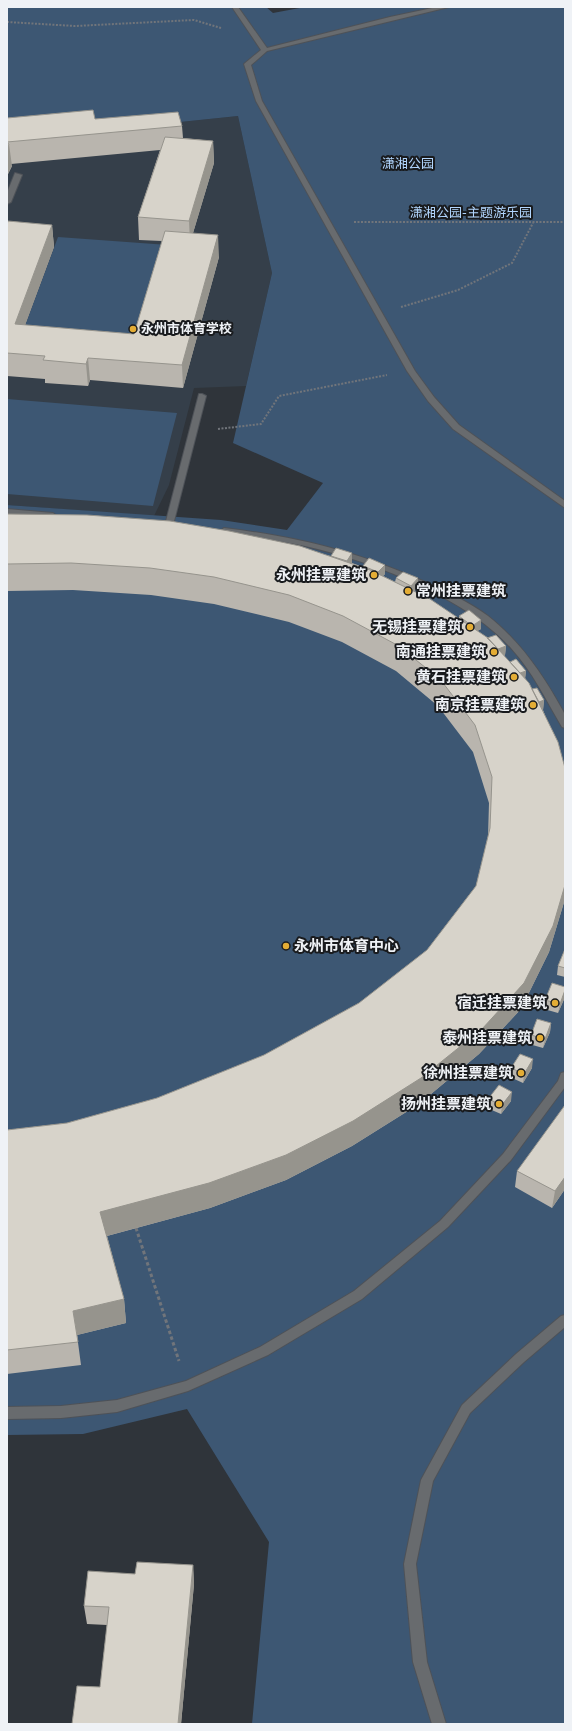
<svg xmlns="http://www.w3.org/2000/svg" width="572" height="1731" font-family="'Sofia Sans Condensed','Noto Sans SC',sans-serif">
	<style>
		.built { fill: #353f4a }
		.green { fill: #3d5773 }
		.lines { fill: none; stroke-linecap: round; stroke-linejoin: round }
		.service-casing { stroke: #4e5258; stroke-width: 2 }
		.pedestrian-casing { stroke: #4e5258; stroke-width: 2 }
		.path-far1 { stroke: #71757b; stroke-width: 2; stroke-dasharray: 2 1.5; stroke-linecap: butt }
		.path { stroke: #71757b; stroke-width: 3; stroke-dasharray: 3.5 2.5; stroke-linecap: butt }
		.service { fill: #686b6e; fill-rule: evenodd }
		.pedestrian { fill: #686b6e; fill-rule: evenodd }
		.wall { fill: #b9b5ae }
		.shaded-wall { fill: #96948d }
		.building { fill: #d7d3ca; stroke: #96948d }
		.poi-dot { fill: #e4ad35; stroke: #191b1e; stroke-width: 1.5 }
		.labels { text-anchor: middle; dominant-baseline: central; stroke-width: 4; stroke-linejoin: round; paint-order: stroke }
		.far-park-label { font-size: 13px; fill: #b2d6fe; stroke: #191b1e }
		.far-poi-label { font-size: 13px; font-weight: bold; fill: #eff2f6; stroke: #191b1e; text-anchor: start }
		.poi-label { font-size: 15px; font-weight: bold; fill: #eff2f6; stroke: #191b1e; text-anchor: end }
	</style>
	<rect width="100%" height="100%" fill="#2f343a"/>
	<path class="built" d="M238 116 272 273 246 386 194 388 169 485 154 516 7 505V140Z"/>
	<path class="green" d="M7 7H266L273 13 305 7H565V1724H252L269 1542 187 1409 83 1434 7 1435V505L221 520 287 530 323 483 233 443 272 273 238 116 7 140Z
		M58 237 168 245 135 356 17 347Z
		M7 399 177 413 153 506 7 494Z"/>
	<g class="lines">
		<defs>
			<path id="service" d="M15 173 22 175 11 202 7 204V193Z
				M199 394H202L206 396 173 525 169 528 165 525Z
				M7 509 53 513 57 516 53 519 7 515Z
				M224 528C298 537 356 551 425 582 447 592 469 602 488 616 521 642 543 675 563 711L565 715V728L562 727C546 700 533 672 511 648 465 597 372 561 305 546 287 542 269 540 251 537 241 536 231 536 221 533L220 531Z
				M565 1072V1087L511 1160 448 1227 362 1299 268 1355 188 1391 117 1412 61 1418 7 1419V1407L61 1406 117 1400 186 1381 260 1347 354 1291 440 1221 503 1154 558 1081 561 1073Z"/>
			<path id="pedestrian" d="M232 7H238L267 48 390 17 437 7H449L267 51 251 65 262 101 415 371 434 397 459 425 565 501V508L453 429 428 401 407 371 256 101 244 64 261 50Z
				M565 1315V1327L524 1362 470 1413 433 1481 416 1564 427 1662 446 1724H432L413 1662 404 1564 421 1480 462 1405 516 1354 561 1316Z"/>
		</defs>
		<use href="#service" class="service-casing"/>
		<use href="#pedestrian" class="pedestrian-casing"/>
		<path class="path-far1" d="M7 22 75 26 194 20 221 28
			M354 222H565
			M401 307 458 290 512 263 533 223
			M218 429 261 424 279 396 387 375"/>
		<path class="path" d="M136 1228 179 1361"/>
		<use href="#service" class="service"/>
		<use href="#pedestrian" class="pedestrian"/>
	</g>
	<path class="wall" d="M7 118 95 119 182 126 183 138 213 141 214 163 193 233 219 257 183 388 90 380 88 386 45 383V379L7 376V225H52L54 247 25 325 134 334 162 241 139 240 138 217 160 150 11 164 12 166 7 176Z
		M7 514 331 556 352 563 363 567V566L385 565V574L383 576 395 582 396 578H418V588L414 591 459 619V616L481 620V629L477 631 487 638 506 646 505 655 504 656 510 662 526 671 525 678 532 689 544 700 543 710 565 768V899L549 952 521 1009 479 1054 419 1104 352 1146 286 1180 210 1208 107 1236 124 1299 126 1323 77 1335 81 1365 7 1374V1130L67 1123 157 1098 264 1055 359 1003 427 950 476 886 488 837 489 803 473 752 438 706 396 671 342 642 289 622 214 604 151 595 73 590 7 591Z
		M565 949V977L557 975 558 966Z
		M565 997 558 1013 544 1009 545 1000Z
		M551 1023 550 1032 543 1048 529 1044 531 1035Z
		M511 1068H532L523 1083 510 1077Z
		M488 1099 511 1101 501 1114 487 1108Z
		M517 1171 565 1189 552 1208 515 1187Z
		M193 1565 194 1584 181 1724H72L100 1687 107 1625 87 1624 84 1606 135 1574Z"/>
	<path class="shaded-wall" d="M213 141 214 163 190 243 189 221Z
		M9 144 12 166 7 176V149Z
		M52 225 54 247 17 347 15 324Z
		M218 235 219 257 183 388 182 365Z
		M88 358 90 380 88 386 86 364Z
		M352 553V563L347 571V561Z
		M385 565V574L378 581V572Z
		M418 578V588L410 595 411 586Z
		M481 620V629L471 635 472 626Z
		M506 646 505 655 494 660 495 650Z
		M526 671 525 680 514 675Z
		M544 700 543 710 531 713 532 704Z
		M565 885V899L549 952 521 1009 479 1054 419 1104 352 1146 286 1180 210 1208 103 1237 100 1212Z
		M565 990V997L558 1013 560 1004Z
		M551 1023 550 1032 543 1048 545 1039Z
		M533 1059 532 1068 523 1083 524 1074Z
		M512 1092 511 1101 501 1114 502 1105Z
		M565 1177V1189L552 1208 555 1191Z
		M124 1299 126 1323 77 1335 73 1311Z
		M193 1565 194 1584 181 1724H178Z"/>
	<path class="building" d="M93 110 95 119 178 112 182 126 7 142V118Z
		M165 137 213 141 189 221 138 217Z
		M7 143 9 144 7 149Z
		M8 221 52 225 15 324 134 334 165 231 218 235 182 365 88 358 86 364 43 360 45 356 7 353V225Z
		M7 514 87 515 170 521 229 531 300 546 370 570 430 599 488 638 529 683 558 742 565 768V885L553 926 524 983 482 1029 421 1078 353 1121 286 1155 209 1183 100 1212 124 1299 73 1311 78 1342 7 1350V1130L67 1123 157 1098 264 1055 359 1003 427 950 476 886 490 828 492 777 475 725 440 679 397 645 343 616 289 595 214 577 150 568 71 563 7 564Z
		M336 548 352 553 347 561 331 556Z
		M369 558 385 565 378 572 363 566Z
		M403 572 418 578 411 586 396 578Z
		M469 610 481 620 472 626 459 616Z
		M496 635 506 646 498 649 487 638Z
		M516 659 526 671 520 673 510 662Z
		M537 688 544 700 539 702 532 689Z
		M565 949V968L558 966Z
		M552 983 565 987V990L560 1004 545 1000Z
		M537 1019 551 1023 545 1039 531 1035Z
		M520 1054 533 1059 524 1074 511 1068Z
		M499 1085 512 1092 502 1105 488 1099Z
		M565 1105V1177L555 1191 517 1171Z
		M137 1562 193 1565 178 1724H72L77 1686 100 1687 109 1607 84 1606 88 1571 135 1574Z"/>
	<g class="poi-dot">
		<circle cx="133" cy="329" r="4"/>
		<circle cx="374" cy="575" r="4"/>
		<circle cx="408" cy="591" r="4"/>
		<circle cx="470" cy="627" r="4"/>
		<circle cx="494" cy="652" r="4"/>
		<circle cx="514" cy="677" r="4"/>
		<circle cx="533" cy="705" r="4"/>
		<circle cx="286" cy="946" r="4"/>
		<circle cx="555" cy="1003" r="4"/>
		<circle cx="540" cy="1038" r="4"/>
		<circle cx="521" cy="1073" r="4"/>
		<circle cx="499" cy="1104" r="4"/>
	</g>
	<g class="labels">
		<g class="far-park-label">
			<text x="408" y="164">潇湘公园</text>
			<text x="471" y="213">潇湘公园-主题游乐园</text>
		</g>
		<g class="far-poi-label">
			<text x="141" y="329">永州市体育学校</text>
		</g>
		<g class="poi-label">
			<text x="366" y="575">永州挂票建筑</text>
			<text x="416" y="591" text-anchor="start">常州挂票建筑</text>
			<text x="462" y="627">无锡挂票建筑</text>
			<text x="486" y="652">南通挂票建筑</text>
			<text x="506" y="677">黄石挂票建筑</text>
			<text x="525" y="705">南京挂票建筑</text>
			<text x="294" y="946" text-anchor="start">永州市体育中心</text>
			<text x="547" y="1003">宿迁挂票建筑</text>
			<text x="532" y="1038">泰州挂票建筑</text>
			<text x="513" y="1073">徐州挂票建筑</text>
			<text x="491" y="1104">扬州挂票建筑</text>
		</g>
	</g>
	<rect width="572" height="1731" fill="none" stroke="#eff2f6" stroke-width="16"/>
</svg>
